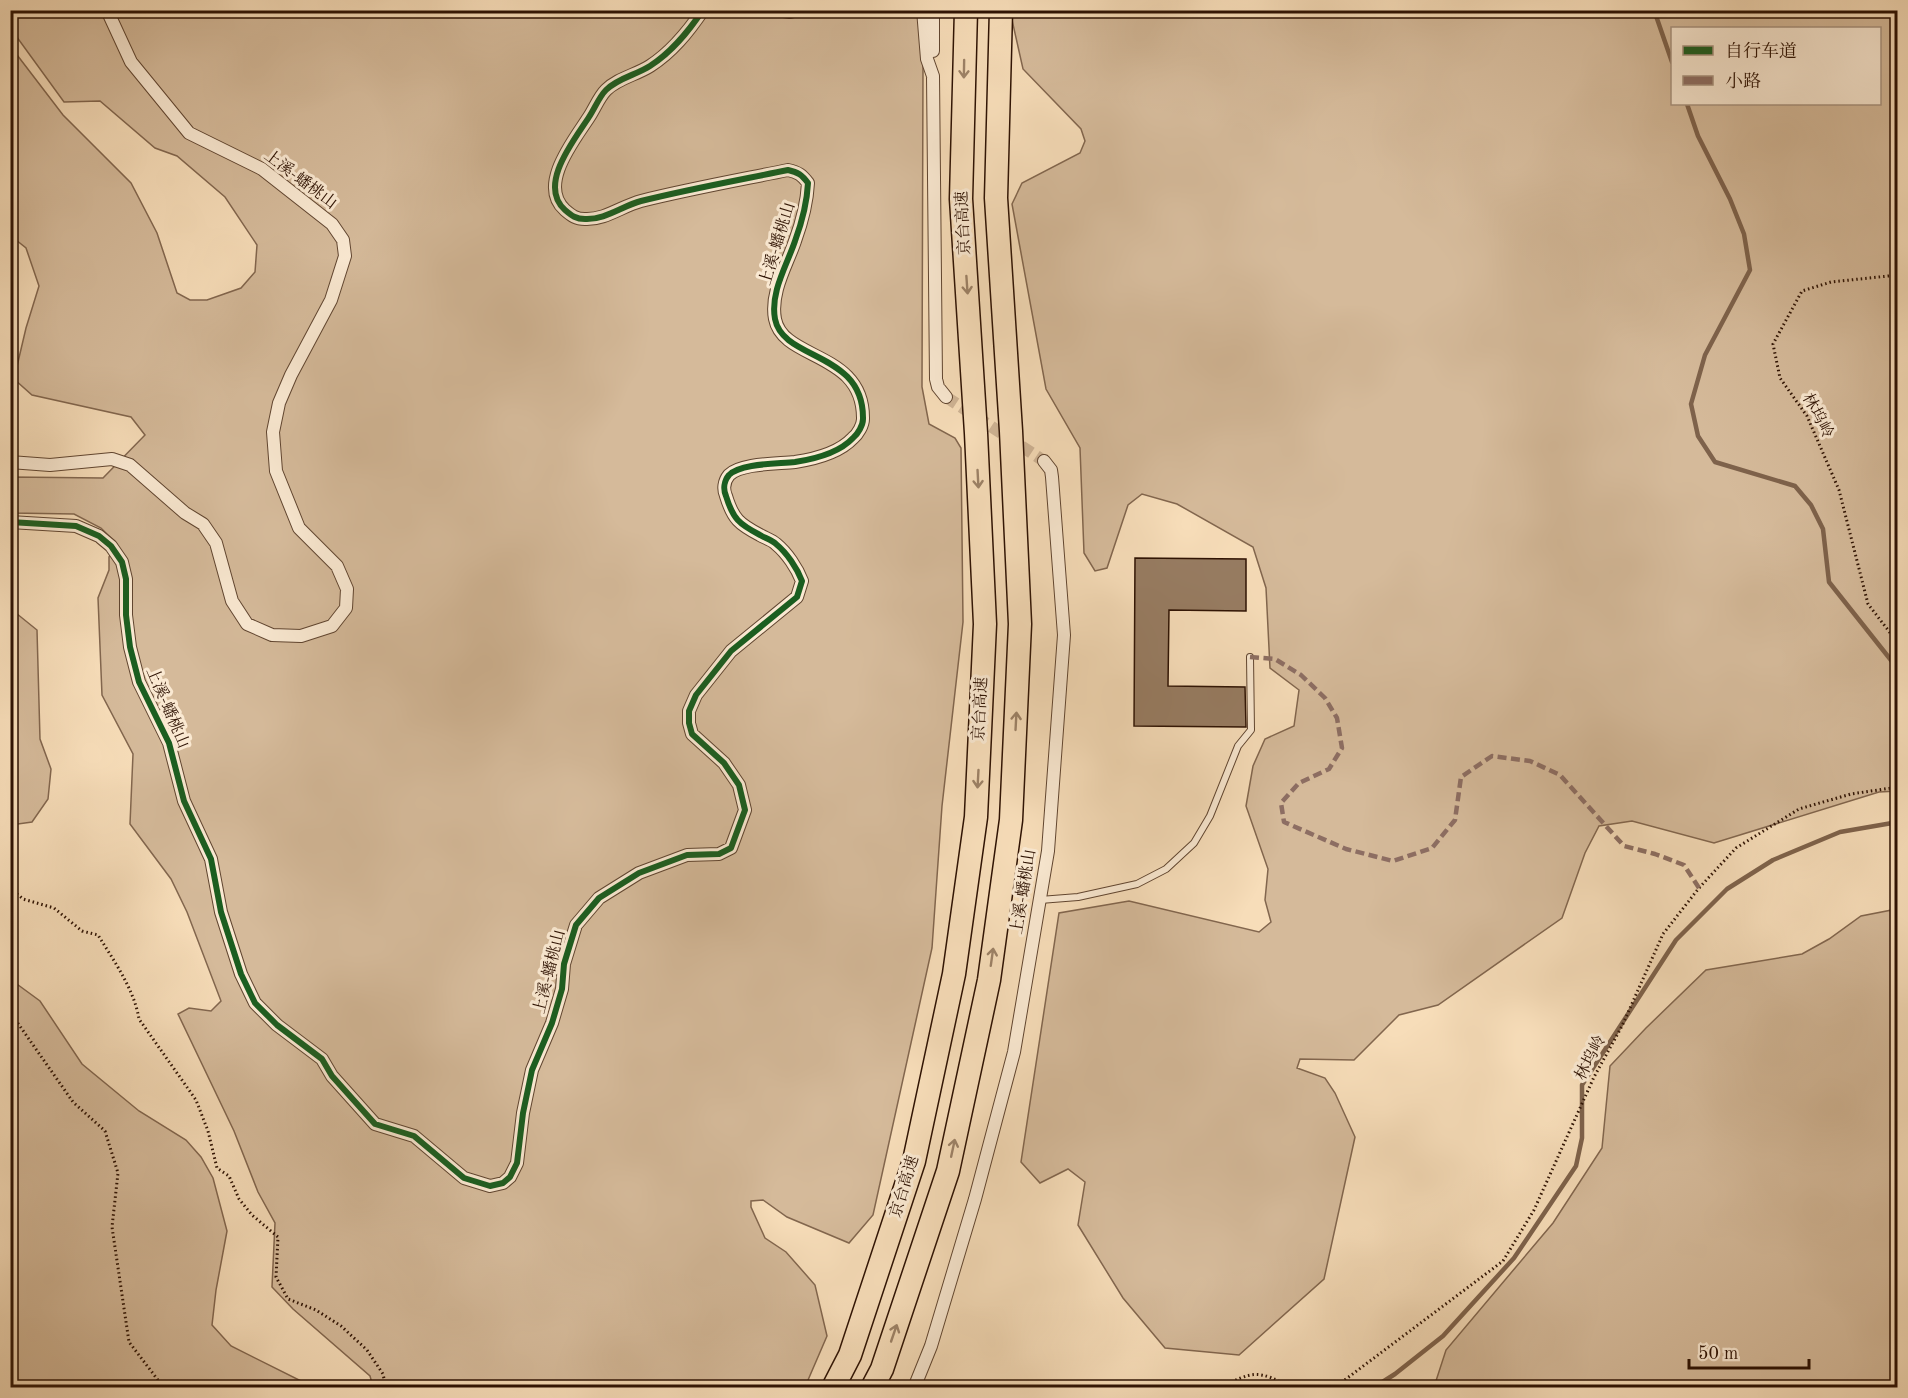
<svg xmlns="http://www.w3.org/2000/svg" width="1908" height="1398" font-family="'Old Standard TT','Noto Serif SC',serif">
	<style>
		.green { fill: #d5ba9a; stroke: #82664e; stroke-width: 1.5; fill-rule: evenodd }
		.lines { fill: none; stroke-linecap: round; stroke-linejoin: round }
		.stream { stroke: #7e624b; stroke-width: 4.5 }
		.building { fill: #977c62; stroke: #2e1203; stroke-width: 1.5 }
		.street-tunnel { stroke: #cfb495; stroke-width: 12; stroke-dasharray: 12 6; stroke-linecap: butt }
		.lane-casing { stroke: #604530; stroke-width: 8 }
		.street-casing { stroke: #604530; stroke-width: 14 }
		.highway-casing { stroke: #2e1203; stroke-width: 25 }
		.path { stroke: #2e1203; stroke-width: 3; stroke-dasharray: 1.5 3; stroke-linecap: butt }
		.lane { stroke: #fae9d2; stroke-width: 6 }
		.street { stroke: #fae9d2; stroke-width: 12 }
		.highway { stroke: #f7ddb9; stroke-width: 22 }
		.quiet { stroke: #8d6e63; stroke-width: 4.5; stroke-dasharray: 9 4.5; stroke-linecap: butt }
		.cycleway-casing { stroke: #fae9d2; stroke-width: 10 }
		.cycleway { stroke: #1b5e20; stroke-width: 6 }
		.oneway { stroke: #9d8267 }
		.labels { text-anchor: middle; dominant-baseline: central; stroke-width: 6; stroke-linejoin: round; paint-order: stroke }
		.street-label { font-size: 16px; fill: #2e1203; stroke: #fae9d2 }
	</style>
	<rect width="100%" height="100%" fill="#f7ddb9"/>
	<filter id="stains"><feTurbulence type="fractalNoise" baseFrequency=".00333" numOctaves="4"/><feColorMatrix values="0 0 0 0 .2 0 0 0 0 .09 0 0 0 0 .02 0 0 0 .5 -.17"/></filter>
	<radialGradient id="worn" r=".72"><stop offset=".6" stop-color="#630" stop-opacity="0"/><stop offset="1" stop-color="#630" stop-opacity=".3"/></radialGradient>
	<path class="green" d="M11 10 928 11 923 65 922 387 929 424 955 438 961 448 963 622 942 806 932 948 873 1215 849 1243 787 1217 763 1200 751 1201V1207L765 1238 786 1252 815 1285 827 1336 805 1387H373L370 1376 293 1309 272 1287 275 1223 258 1192 234 1131 178 1014 189 1008 211 1011 221 1001 187 912 171 879 130 824 133 754 102 695 98 598 109 570V557L117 544 101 528 74 514 11 513V477L103 478 145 435 131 417 32 395 14 379 26 328 39 286 26 248 11 236V47L63 115 131 183 157 233 177 293 190 300H207L241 288 255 272 257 245 225 197 177 156 155 148 100 101 64 102 11 29Z
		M1010 11H1897V791L1879 792 1714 843 1632 821 1599 826 1585 853 1562 918 1438 1005 1399 1015 1354 1060 1300 1059 1297 1068 1325 1078 1335 1093 1355 1137 1324 1279 1239 1355 1165 1348 1123 1298 1078 1225 1085 1182 1068 1169 1040 1183 1021 1162 1059 913 1129 901 1259 932 1271 922 1265 900 1268 869 1246 806 1253 766 1265 739 1294 726 1299 690 1270 668 1266 588 1253 547 1177 504 1142 494 1128 505 1107 568 1095 571 1084 553 1080 448 1046 389 1012 204 1022 183 1080 153 1085 141 1081 129 1023 69ZM1672 28H1880V104H1672Z
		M11 609 37 630 40 739 51 769 48 799 32 822 11 825Z
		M1897 909V1387H1434L1446 1350 1553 1223 1602 1148 1610 1066 1646 1028 1706 970 1802 954 1829 939 1861 916Z
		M10 979 40 1001 82 1064 139 1111 186 1140 201 1157 213 1178 227 1231 216 1290 212 1325 231 1346 305 1383 321 1387H11Z"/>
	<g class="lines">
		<path class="stream" d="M1654 10 1672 62
			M1687 104 1698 136 1730 199 1744 234 1750 270 1705 355 1691 404 1698 436 1715 462 1795 486 1811 505 1823 529 1829 582 1898 669
			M1373 1388 1395 1374 1443 1336 1514 1258 1576 1166 1582 1138V1085L1676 940 1727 889 1773 860 1840 832 1898 822"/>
	</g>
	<path class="building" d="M1135 558 1246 559V611L1169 610 1168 686 1245 687 1246 727 1134 726Z"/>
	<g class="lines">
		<path class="street-tunnel" d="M946 397 1044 461"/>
		<defs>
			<path id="lane" d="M1040 900 1078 897 1137 884 1166 869 1194 843 1210 816 1238 746 1251 730 1250 657"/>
			<path id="street" d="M777 10 790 12 797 10
				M923 10 927 59 933 76 936 379 938 387 946 397
				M933 51V10
				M10 462 50 465 112 459 130 465 185 513 203 524 216 543 232 601 247 624 272 635 301 636 332 626 346 608 347 589 337 566 299 528 276 471 273 432 279 403 291 375 331 300 345 256 343 240 332 224 262 169 189 133 131 62 107 10
				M10 522 76 526 99 536 111 546 122 562 126 579V615L130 647 139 682 169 743 184 801 211 859 221 912 241 974 255 1003 277 1025 322 1059 332 1076 375 1124 414 1136 464 1178 490 1186 503 1183 510 1177 517 1163 523 1113 532 1070 552 1023 562 989 564 964 576 925 599 898 639 873 687 855 719 854 731 848 745 810 739 785 724 763 692 734 689 723V711L696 695 731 651 797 597 802 581C797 568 787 553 776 544 772 540 765 538 760 535 739 524 733 519 726 496 723 489 724 481 729 475 741 463 778 464 795 462 815 459 839 453 853 438 858 434 863 425 863 419 864 351 783 361 775 319 770 292 787 265 795 241 802 222 807 203 808 183 802 175 798 172 788 170 739 180 689 189 641 201 622 206 605 220 585 219 576 219 572 216 565 210 537 185 575 139 589 117 595 108 599 97 606 90 618 78 636 75 650 66 672 52 688 32 703 10
				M914 1388 931 1346 975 1199 1014 1052 1048 851 1064 635 1052 477 1051 470 1044 461"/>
			<path id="highway" d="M833 1388 850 1355 914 1161 954 974 976 817 985 624 976 433 961 199 966 10
				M872 1388 882 1369 948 1171 989 980 1011 820 1020 624 1011 431 996 198 1001 10"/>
		</defs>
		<use href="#lane" class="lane-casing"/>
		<use href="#street" class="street-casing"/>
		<use href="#highway" class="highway-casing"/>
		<path class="path" d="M1898 275 1831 282 1802 291 1773 344 1780 378 1807 416 1839 490 1868 604 1898 643
			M10 888 23 899 54 908 82 931 98 935C114 961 134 989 139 1019L196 1100 208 1131 217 1168 229 1176 239 1199 252 1215 278 1237 276 1277 288 1299 316 1310 341 1326 367 1350 383 1374 386 1388
			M10 1012 73 1102 105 1131 118 1173 112 1227 129 1342 164 1388
			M1219 1388C1254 1371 1257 1369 1292 1388
			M1334 1388 1503 1261 1534 1210 1594 1077 1622 1026 1663 934 1699 888 1736 848 1799 809 1851 794 1898 787"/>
		<use href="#lane" class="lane"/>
		<use href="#street" class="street"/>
		<use href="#highway" class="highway"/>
		<path class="quiet" d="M1250 657 1275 659 1301 675 1325 698 1337 718 1342 748 1329 769 1299 783 1281 803 1284 822 1346 849 1393 861 1432 848 1455 820 1461 777 1492 756 1530 761 1560 775 1624 846 1655 854 1684 865 1699 888"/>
		<defs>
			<path id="cycleway" d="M10 522 76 526 99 536 111 546 122 562 126 579V615L130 647 139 682 169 743 184 801 211 859 221 912 241 974 255 1003 277 1025 322 1059 332 1076 375 1124 414 1136 464 1178 490 1186 503 1183 510 1177 517 1163 523 1113 532 1070 552 1023 562 989 564 964 576 925 599 898 639 873 687 855 719 854 731 848 745 810 739 785 724 763 692 734 689 723V711L696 695 731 651 797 597 802 581C797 568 787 553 776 544 772 540 765 538 760 535 739 524 733 519 726 496 723 489 724 481 729 475 741 463 778 464 795 462 815 459 839 453 853 438 858 434 863 425 863 419 864 351 783 361 775 319 770 292 787 265 795 241 802 222 807 203 808 183 802 175 798 172 788 170 739 180 689 189 641 201 622 206 605 220 585 219 576 219 572 216 565 210 537 185 575 139 589 117 595 108 599 97 606 90 618 78 636 75 650 66 672 52 688 32 703 10"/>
		</defs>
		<use href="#cycleway" class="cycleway-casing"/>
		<use href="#cycleway" class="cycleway"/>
	</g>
	<defs><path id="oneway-shaft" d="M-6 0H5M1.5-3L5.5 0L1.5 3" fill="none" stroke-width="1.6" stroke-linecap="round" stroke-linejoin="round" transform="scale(1.5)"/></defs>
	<g class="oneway">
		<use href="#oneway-shaft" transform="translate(964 69) rotate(91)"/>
		<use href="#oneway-shaft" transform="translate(967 285) rotate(86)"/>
		<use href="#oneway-shaft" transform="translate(978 479) rotate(87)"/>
		<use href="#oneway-shaft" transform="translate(1016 721) rotate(-87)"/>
		<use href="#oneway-shaft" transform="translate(978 779) rotate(93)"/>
		<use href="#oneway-shaft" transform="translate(992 957) rotate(-82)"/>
		<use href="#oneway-shaft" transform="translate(953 1148) rotate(-78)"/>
		<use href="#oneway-shaft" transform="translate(894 1333) rotate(-71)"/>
	</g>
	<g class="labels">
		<g class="street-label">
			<text transform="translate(300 180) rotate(37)">上溪-蟠桃山</text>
			<text transform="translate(964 223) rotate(-93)">京台高速</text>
			<text transform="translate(778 244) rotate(-73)">上溪-蟠桃山</text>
			<text transform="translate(1817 416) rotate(62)">林坞岭</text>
			<text transform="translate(167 708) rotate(67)">上溪-蟠桃山</text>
			<text transform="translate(981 709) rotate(-87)">京台高速</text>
			<text transform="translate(1024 892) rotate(-81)">上溪-蟠桃山</text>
			<text transform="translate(550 972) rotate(-76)">上溪-蟠桃山</text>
			<text transform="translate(1591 1058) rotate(-63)">林坞岭</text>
			<text transform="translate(905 1187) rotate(-73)">京台高速</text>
		</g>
	</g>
	<rect width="1908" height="1398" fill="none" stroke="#f7ddb9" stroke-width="36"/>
	<rect x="12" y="12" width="1884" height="1374" fill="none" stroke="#2e1203" stroke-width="3"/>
	<rect x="18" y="18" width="1872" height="1362" fill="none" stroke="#2e1203" stroke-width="1.5"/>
	<rect x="1671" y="27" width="210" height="78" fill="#fae9d2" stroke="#a8937f" stroke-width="1.5"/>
	<rect x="1683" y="46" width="30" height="9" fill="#1b5e20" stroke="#a8937f" stroke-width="1.5"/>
	<text x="1725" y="57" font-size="18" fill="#2e1203">自行车道</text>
	<rect x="1683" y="76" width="30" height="9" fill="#8d6e63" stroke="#a8937f" stroke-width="1.5"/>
	<text x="1725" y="87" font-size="18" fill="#2e1203">小路</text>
	<path d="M1689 1359v9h120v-9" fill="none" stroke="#2e1203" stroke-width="3"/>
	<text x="1698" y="1359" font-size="18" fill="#2e1203" stroke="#fae9d2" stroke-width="4.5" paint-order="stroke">50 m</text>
	<rect width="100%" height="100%" filter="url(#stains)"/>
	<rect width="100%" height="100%" fill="url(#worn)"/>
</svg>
